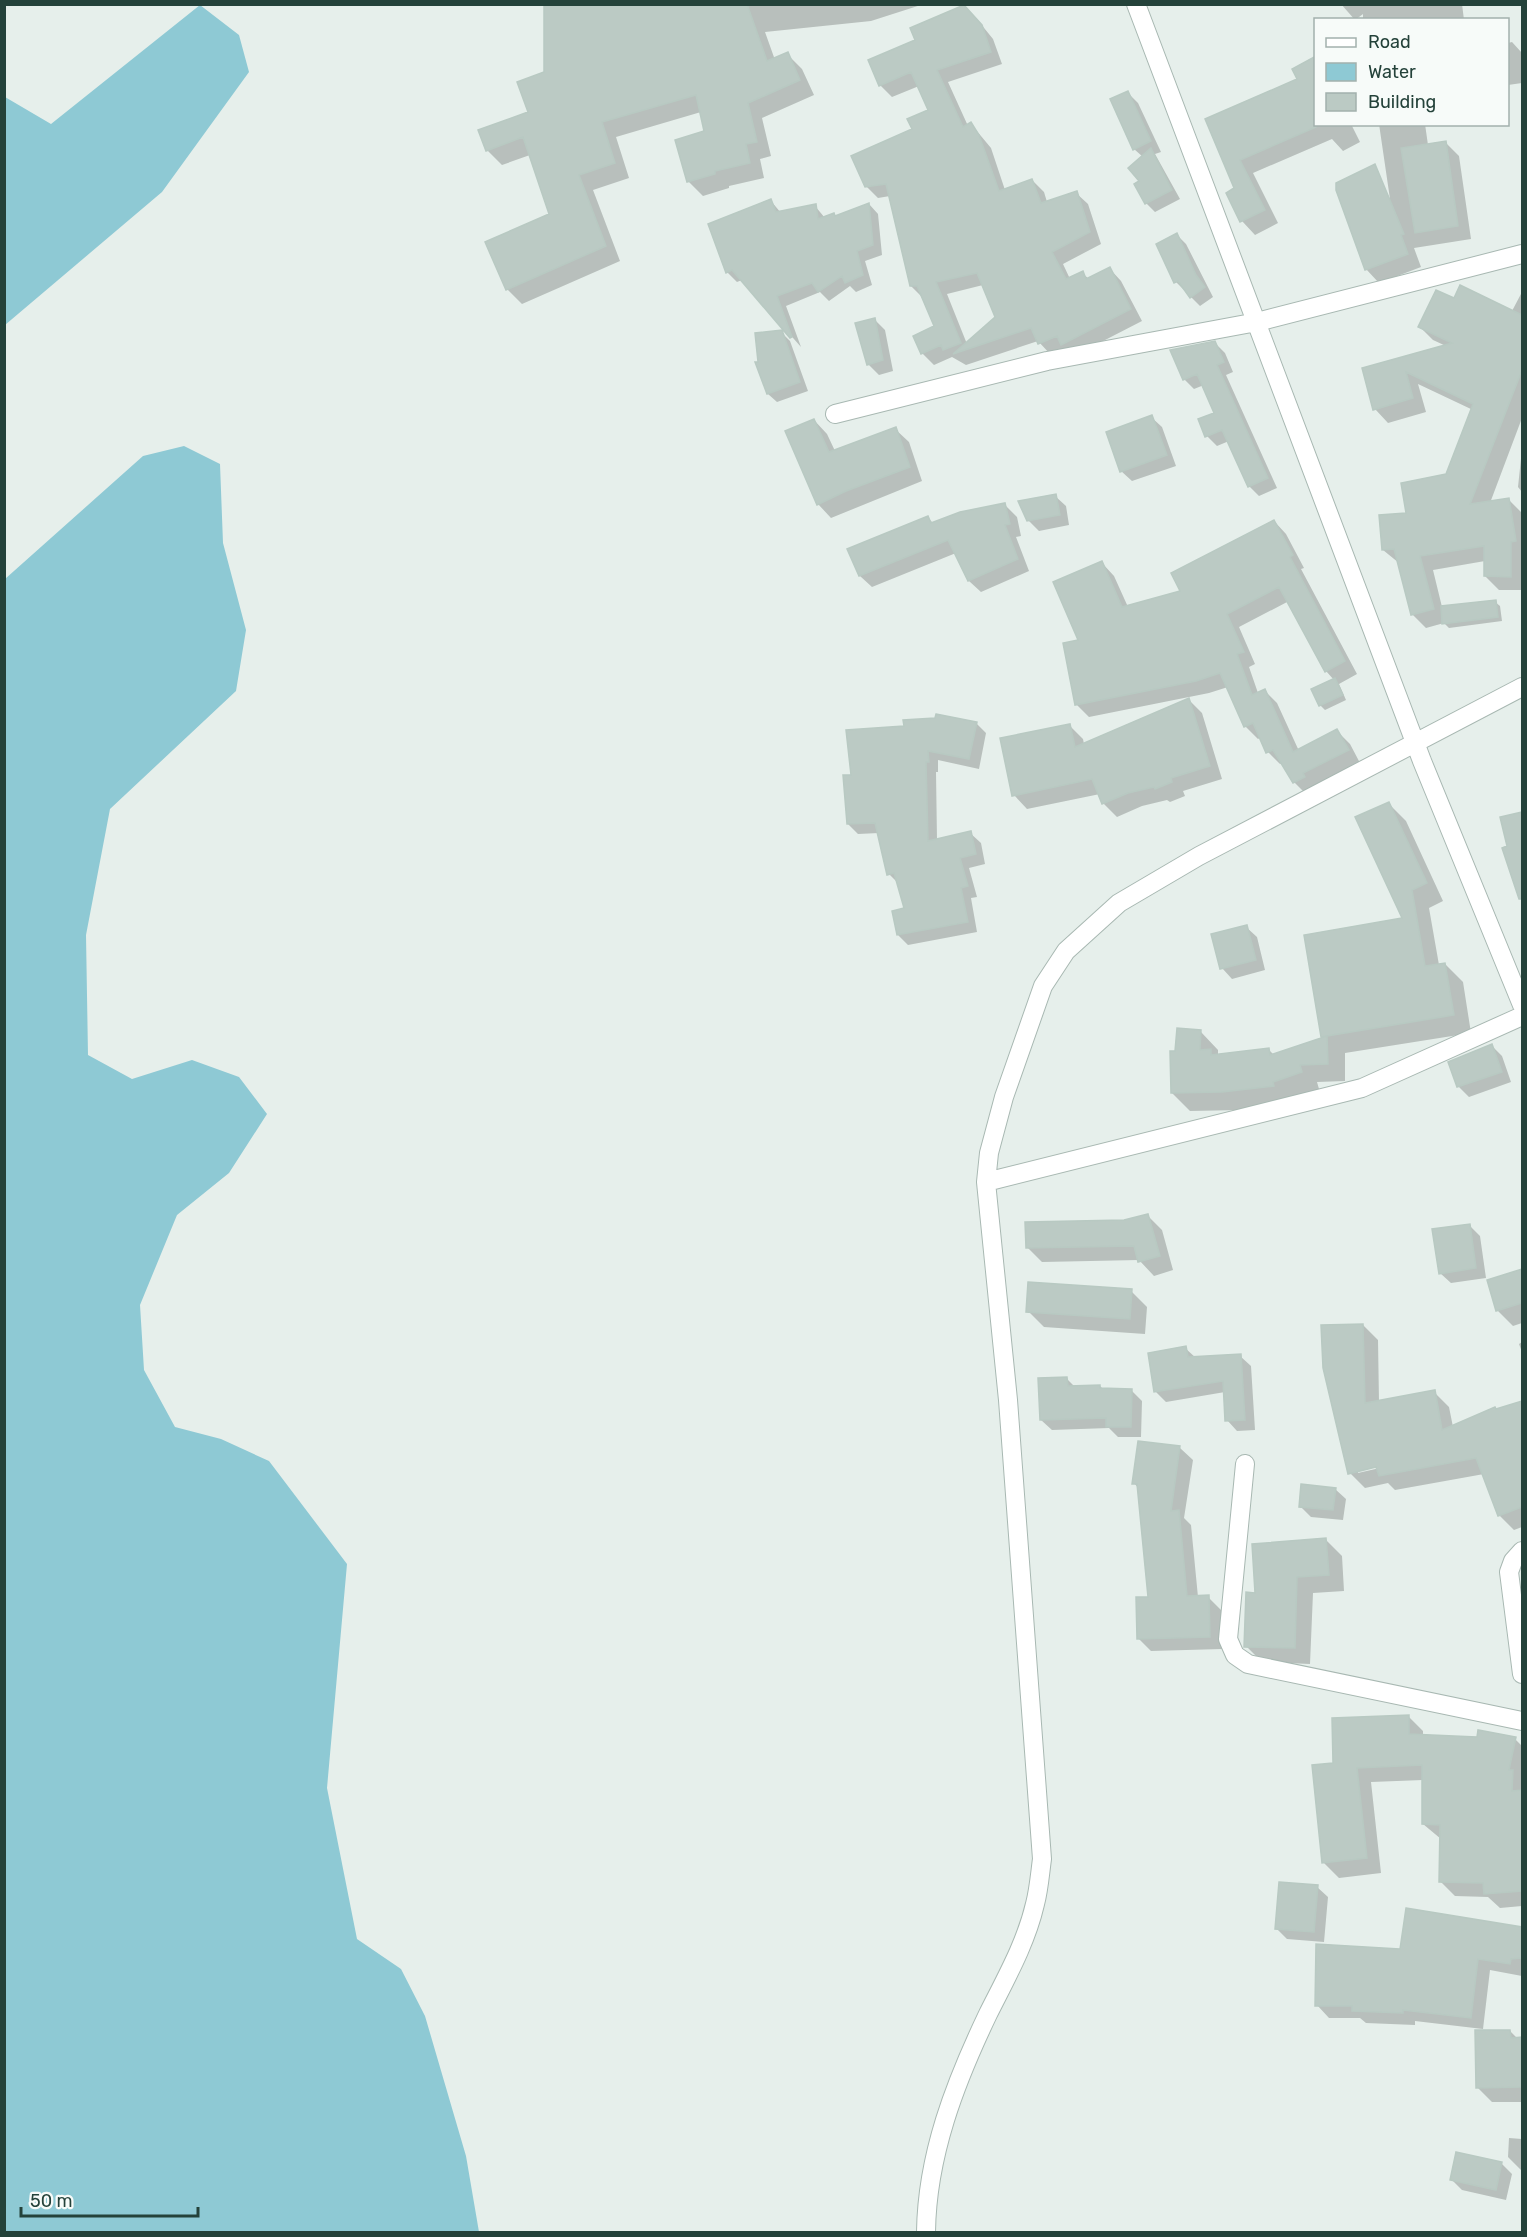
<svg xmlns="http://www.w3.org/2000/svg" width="1527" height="2237" font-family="Rubik,sans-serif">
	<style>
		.water { fill: #8ec9d4 }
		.shadow { fill: #0003; fill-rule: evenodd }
		.building { fill: #bbcac4; stroke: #b8c9c2; stroke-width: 1.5 }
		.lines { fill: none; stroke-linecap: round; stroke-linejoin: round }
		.street-casing { stroke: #a8b8b2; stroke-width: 20 }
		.street { stroke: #fff; stroke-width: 18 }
	</style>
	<rect width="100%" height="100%" fill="#e6efeb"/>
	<path class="water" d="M200 5 239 35 249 72 162 192 5 325V97L51 124Z
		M184 446 220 464 223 543 246 630 236 691 110 809 86 935 88 1055 132 1079 192 1060 239 1077 267 1114 229 1173 177 1215 140 1305 144 1370 175 1427 221 1439 269 1461 347 1564 327 1788 357 1939 401 1969 425 2016 466 2156 479 2232H5V579L143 456Z"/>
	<path class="shadow" d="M545 4H924L871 21 765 32 775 60 787 54 802 69 814 95 762 118 771 156 760 159 764 178 729 186V188L703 196 688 181 706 132 701 112 616 137 629 178 593 190 620 261 522 304 507 289 551 215 530 155 502 165 487 150 530 113 546 73Z
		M1341 4H1462L1464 20H1363V14L1355 20Z
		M976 18 993 39 1002 64 948 82 968 126 971 124 991 148 1005 190 1032 180 1044 192 1047 202 1076 193 1088 204 1101 244 1063 264 1070 279 1082 273 1089 279 1110 269 1121 281 1142 321 1074 356 1066 348 1051 355 1038 341 966 365 952 357 934 365 922 353 936 327 923 298 911 286 890 196 878 198 866 186 930 110 919 86 892 97 880 85ZM983 285 997 318 967 344 947 294Z
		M1512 42 1522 53V83L1508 85V43Z
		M1128 93 1138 103 1161 152 1155 154 1180 199 1155 212 1146 203 1142 181 1143 157 1134 149Z
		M1207 120 1351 124 1360 142 1343 151 1332 139 1253 173 1278 223 1255 235 1242 221 1228 193 1236 189Z
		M1379 124H1425L1428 145 1445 142 1459 156 1471 239 1414 248 1421 267 1379 283 1366 269 1336 185 1368 169 1381 182 1390 199Z
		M771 201 781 213 815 206 825 218H836L869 204 878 214 882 255 865 261 872 285 856 292 850 286 829 301 820 292 786 306 801 347 742 280 737 282 727 272Z
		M1177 235 1186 244 1213 297 1200 306 1176 282Z
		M1522 292V418L1490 503 1509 500 1522 513V590H1499L1485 576V561L1433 570 1442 607 1495 602 1500 606 1502 621 1449 628 1444 623 1426 628 1412 614 1399 563 1383 550 1408 514 1447 476 1473 410 1418 384 1426 412 1388 423 1375 409 1363 369 1446 346 1433 340 1420 327 1454 300 1512 311Z
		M875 320 885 330 893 371 879 375 868 364Z
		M781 332 790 341 808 391 777 402 768 394Z
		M1215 343 1225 353 1233 372 1226 375 1277 488 1259 496 1249 486 1229 441 1217 446 1207 436 1216 413 1204 385 1194 389 1184 379Z
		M1151 417 1162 427 1176 466 1132 481 1121 471Z
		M814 420 827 434 835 451 895 429 909 442 922 481 831 518 818 504Z
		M1522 449V492L1518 487Z
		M1055 496 1066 506 1069 525 1039 531 1028 520Z
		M1005 505 1017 517 1021 536 1016 537 1029 571 981 592 969 581 956 553 872 587 860 576 849 550 928 518 933 523Z
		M1274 521 1286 534 1304 568 1301 569 1357 674 1339 684 1346 700 1325 710 1320 705 1334 680 1326 671 1289 601 1239 627 1255 664 1249 667 1258 693 1265 691 1277 703 1299 751 1337 731 1350 744 1360 763 1307 795 1294 782 1283 763 1280 764 1268 752 1261 737 1258 739 1245 726 1228 687 1209 693 1089 717 1077 705 1065 644 1080 641 1102 563 1114 576 1128 607 1182 592Z
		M1189 700 1202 713 1222 779 1183 791 1185 796 1170 802 1167 800 1142 806 1117 817 1103 803 1100 794 1027 809 1014 795 1070 726 1083 739 1084 744Z
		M976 723 986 733 979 769 938 760V772H936L937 840 970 833 981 843 985 864 969 868 977 897 971 898 977 932 908 945 898 935 906 910 899 884 889 874 879 833 858 834 848 824 852 776Z
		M1389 804 1406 821 1443 901 1429 908 1439 965 1445 964 1463 982 1471 1033 1345 1053V1081L1317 1082 1319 1089 1290 1099 1241 1110 1190 1111 1172 1093 1176 1052 1201 1032 1218 1050V1056L1269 1050 1274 1055 1325 1038 1322 1036 1404 919Z
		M1522 813V883L1512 873 1502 818Z
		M1246 927 1257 937 1265 970 1232 979 1222 968Z
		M1492 1046 1502 1056 1511 1082 1469 1097 1458 1086Z
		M1147 1215 1162 1230 1173 1270 1154 1276 1139 1260 1042 1262 1027 1247Z
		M1469 1225 1480 1236 1486 1278 1451 1283 1440 1273Z
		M1522 1271V1323L1513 1326 1497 1310 1489 1281Z
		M1131 1291 1147 1307 1145 1334 1044 1327 1028 1311Z
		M1363 1325 1378 1340 1379 1402 1434 1392 1449 1407 1453 1427 1522 1402V1527L1514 1530 1499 1515 1484 1474 1395 1490 1388 1483 1365 1488 1350 1473ZM1383 1464 1384 1467 1358 1473V1470Z
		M1522 1342V1352L1519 1344Z
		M1185 1348 1196 1358 1240 1356 1251 1366 1255 1430 1237 1431 1227 1420 1225 1392 1166 1402 1156 1392Z
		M1067 1379 1075 1387 1100 1386 1104 1390 1132 1391 1142 1401 1141 1437H1118L1109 1428 1052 1430 1041 1420Z
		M1180 1448 1193 1460 1184 1518 1191 1525 1198 1597H1208L1221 1610 1222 1649 1151 1651 1138 1638 1150 1598 1139 1489 1134 1483Z
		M1335 1489 1346 1499 1343 1520 1311 1517 1300 1506Z
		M1326 1540 1342 1556 1344 1591 1313 1593 1310 1664 1262 1662 1246 1646 1257 1594Z
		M1408 1716 1423 1731V1736L1515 1739 1522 1746V1906L1500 1908 1488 1897 1455 1896 1440 1881 1441 1839 1423 1824V1780L1371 1782 1381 1873 1339 1878 1324 1863 1335 1764Z
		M1317 1887 1328 1897 1324 1942 1287 1939 1276 1928Z
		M1408 1910 1522 1927V1976L1490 1970 1483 2029 1415 2021V2025L1366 2023 1360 2018H1329L1317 2005 1401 1950Z
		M1510 2031 1518 2039H1522V2102H1492L1478 2088Z
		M1509 2138 1522 2139V2171L1508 2157Z
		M1501 2163 1512 2174 1506 2200 1462 2190 1452 2180Z"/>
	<path class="building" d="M544 4H747L767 61 788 52 800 80 748 103 757 142 746 144 750 163 715 171V174L687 182 675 140 704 131 696 95 602 122 615 163 579 175 606 246 506 290 485 242 549 214 523 137 486 151 478 130 528 112 517 82 544 72Z
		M964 5 982 25 991 52 937 70 963 127 971 122 979 135 999 191 1032 179 1041 203 1077 191 1090 232 1052 252 1066 279 1083 271 1086 279 1110 267 1131 309 1061 345 1057 336 1038 344 1031 328 953 354 995 317 977 273 936 282 961 343 943 350 941 345 921 354 913 336 934 326 917 286H910L886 184 865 187 851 156 912 129 907 119 928 110 911 72 879 86 868 60 915 40 910 28Z
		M1316 56V127L1240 160 1265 210 1240 222 1226 193 1234 188 1205 119 1297 79 1292 69Z
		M1128 91 1151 141 1133 150 1110 99Z
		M1446 141 1458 226 1415 233 1401 148Z
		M1151 148 1172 190 1145 204 1134 184 1139 181 1128 168Z
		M1375 164 1404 234 1401 235 1408 254 1365 270 1336 190V183Z
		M771 199 776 212 816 204 818 219 834 213 835 216 869 203 873 245 857 251 863 275 845 283 842 276 818 292 812 283 777 296 792 337 790 338 732 270 726 273 708 224Z
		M1177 233 1196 275 1205 287 1190 298 1178 281 1174 283 1156 244Z
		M1460 285 1522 315V370L1470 504 1509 498 1516 541 1511 542V577L1484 576V546L1420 556 1434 609 1411 615 1394 549 1382 550 1379 515 1406 513 1401 483 1446 474 1473 404 1406 372 1413 398 1373 410 1362 368 1452 343 1418 327 1436 290 1454 298Z
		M875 318 883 360 867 365 855 323Z
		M782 330 800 382 767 394 755 362H758L755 333Z
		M1215 341 1224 362 1217 365 1268 478 1248 487 1222 430 1205 437 1198 419 1214 413 1197 374 1183 380 1170 350Z
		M1152 415 1167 455 1120 472 1106 432Z
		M814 419 829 452 896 427 910 467 846 491 817 505 785 431Z
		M1056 494 1060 515 1027 521 1018 501Z
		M1005 503 1010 524 1005 525 1018 559 968 581 948 540 859 576 847 549 928 516 931 523 960 512Z
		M1274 520 1293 555 1290 557 1345 661 1325 672 1279 587 1227 614 1244 652 1237 654 1252 695 1265 689 1293 752 1337 729 1349 750 1303 773 1305 777 1293 783 1273 750 1266 753 1253 723 1244 727 1220 673 1196 681 1075 705 1063 643 1078 640 1053 582 1102 561 1122 607 1180 591 1171 573Z
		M1496 600 1498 617 1442 624 1441 606Z
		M1335 678 1343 695 1319 706 1311 689Z
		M1189 698 1210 766 1171 778 1172 782 1155 789 1154 787 1128 793 1102 804 1092 779 1012 796 1000 738 1070 724 1075 747Z
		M936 714 977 722 969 759 928 751 929 762H926L928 841 971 831 976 854 960 858 968 886 961 888 968 922 897 935 892 911 904 908 894 873 887 875 875 823 847 824 843 775H851L846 730 904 726 903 720 935 718Z
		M1389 802 1427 883 1412 890 1425 966 1445 963 1454 1015 1327 1036 1328 1064 1300 1065 1302 1072 1273 1082 1274 1086 1222 1092 1171 1093 1170 1051H1175L1177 1028 1201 1030 1200 1050 1211 1049V1055L1269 1048 1270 1055 1327 1036 1321 1037 1304 935 1402 918 1355 817Z
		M1522 812V899H1519L1502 848 1507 846 1500 817Z
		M1247 925 1256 960 1220 969 1211 934Z
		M1492 1044 1502 1072 1457 1087 1448 1062Z
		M1148 1214 1160 1256 1138 1262 1134 1246 1026 1248 1025 1222 1124 1220Z
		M1470 1224 1476 1268 1439 1274 1432 1229Z
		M1522 1269V1303L1496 1311 1487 1280Z
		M1028 1282 1132 1289 1130 1319 1026 1312Z
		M1363 1324 1365 1403 1435 1390 1442 1430 1495 1407 1496 1409 1522 1401V1507L1498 1516 1476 1458 1379 1476 1376 1467 1348 1474 1323 1368 1321 1325Z
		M1186 1346 1188 1357 1241 1354 1245 1420 1225 1421 1223 1381 1154 1392 1148 1353Z
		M1067 1377 1068 1386 1100 1385V1388L1132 1389 1131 1427H1106V1418L1040 1420 1038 1378Z
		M1138 1441 1180 1446 1171 1511 1179 1510 1187 1596 1209 1595 1210 1637 1137 1639 1136 1597H1148L1137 1484H1132Z
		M1301 1484 1336 1488 1333 1510 1299 1507Z
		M1326 1538 1329 1575 1297 1577 1295 1648 1244 1647 1246 1592 1255 1593 1252 1544Z
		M1409 1715V1734L1477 1737 1478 1730 1516 1737 1509 1770H1513L1512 1791 1522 1790V1891L1484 1894 1483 1883 1439 1882 1440 1825 1422 1824V1765L1357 1768 1367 1858 1322 1863 1312 1765 1333 1763 1332 1718Z
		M1279 1882 1318 1885 1314 1932 1275 1929Z
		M1406 1908 1522 1927V1958L1511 1959 1510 1964 1478 1959 1471 2018 1403 2010V2013L1352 2011V2006H1315L1316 1944 1400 1949Z
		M1475 2030H1510L1511 2038 1522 2037V2087L1476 2088Z
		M1456 2152 1502 2162 1496 2190 1450 2180Z"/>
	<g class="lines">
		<defs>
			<path id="street" d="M1136 4 1422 761 1522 1005
				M835 414 1047 361 1257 322 1522 254
				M986 1182 1362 1088 1522 1016
				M1245 1464 1228 1639 1235 1655 1248 1664 1522 1721
				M1522 1551 1513 1561 1509 1572 1522 1674
				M926 2232C927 2155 955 2083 988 2014 1006 1978 1026 1943 1035 1904 1039 1889 1040 1873 1042 1859L1008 1400 986 1182 989 1153 1004 1097 1043 986 1066 951 1119 903 1199 856 1522 687"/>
		</defs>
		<use href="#street" class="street-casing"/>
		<use href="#street" class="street"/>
	</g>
	<rect width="1527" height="2237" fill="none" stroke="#24423a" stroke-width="12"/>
	<rect x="1314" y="18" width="195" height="108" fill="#f7fbf9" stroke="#a3b1ad" stroke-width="1.5"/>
	<rect x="1326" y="38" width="30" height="9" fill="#ffffff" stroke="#a3b1ad" stroke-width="1.5"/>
	<text x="1368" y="48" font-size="18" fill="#24423a">Road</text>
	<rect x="1326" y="63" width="30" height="18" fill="#8ec9d4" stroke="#a3b1ad" stroke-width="1.5"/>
	<text x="1368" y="78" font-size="18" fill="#24423a">Water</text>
	<rect x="1326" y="93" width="30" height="18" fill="#bbcac4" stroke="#a3b1ad" stroke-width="1.5"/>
	<text x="1368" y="108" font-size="18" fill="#24423a">Building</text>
	<path d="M21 2207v9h177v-9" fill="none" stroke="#24423a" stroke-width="3"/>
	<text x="30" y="2207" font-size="18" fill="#24423a" stroke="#f7fbf9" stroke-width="4.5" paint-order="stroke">50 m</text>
</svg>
